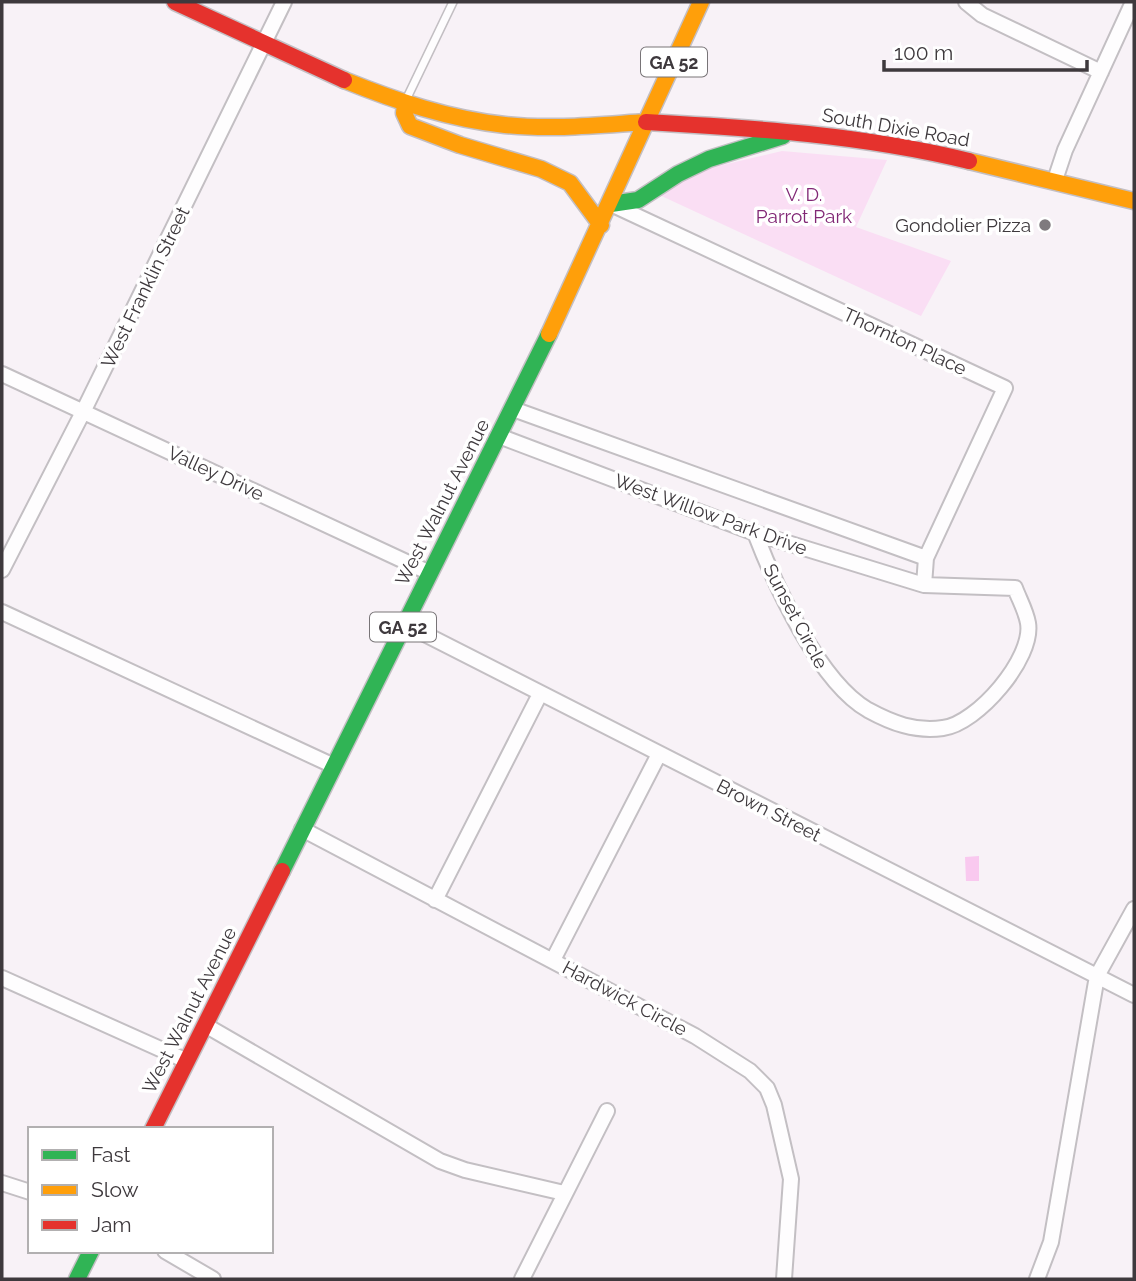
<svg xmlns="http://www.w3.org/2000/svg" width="1136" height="1281" font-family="Raleway,sans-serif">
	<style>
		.green { fill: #fadef4 }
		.water { fill: #f9c9ef }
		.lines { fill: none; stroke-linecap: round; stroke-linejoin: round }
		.lane-casing { stroke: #c3bfc3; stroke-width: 10 }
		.street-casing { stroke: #c3bfc3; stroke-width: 18 }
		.fast-casing { stroke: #c3bfc3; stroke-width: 19 }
		.slow-casing { stroke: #c3bfc3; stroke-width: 19 }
		.jam-casing { stroke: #c3bfc3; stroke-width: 19 }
		.lane { stroke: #fefdfe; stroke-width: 7 }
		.street { stroke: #fefdfe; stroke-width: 14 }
		.fast { stroke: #30b455; stroke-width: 16 }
		.slow { stroke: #ff9f0a; stroke-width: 16 }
		.jam { stroke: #e5322d; stroke-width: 16 }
		.poi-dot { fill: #7f7a7e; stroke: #fff; stroke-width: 2.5 }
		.labels { text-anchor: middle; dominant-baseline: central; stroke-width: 7; stroke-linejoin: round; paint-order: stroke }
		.shield { fill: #fff; stroke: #787477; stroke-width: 2 }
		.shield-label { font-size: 18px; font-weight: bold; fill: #3e393d }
		.street-label { font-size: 19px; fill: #3e393d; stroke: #fff }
		.park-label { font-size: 19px; fill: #812775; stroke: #fff }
		.poi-label { font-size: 19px; fill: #3e393d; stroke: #fff; text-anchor: end }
	</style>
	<rect width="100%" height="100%" fill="#f8f2f7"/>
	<path class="green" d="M782 151 887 160 856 227 951 261 921 316 655 193 705 169Z"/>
	<path class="water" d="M979 856V881H966L965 857Z"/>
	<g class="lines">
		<defs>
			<path id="lane" d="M405 102 453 2"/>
			<path id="street" d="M966 2 982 15 1101 72
				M1055 180 1065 150 1133 2
				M611 204 1005 388 926 558 924 585
				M2 374 430 573
				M513 409 926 558
				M499 436 755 533 924 585 1015 588C1019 599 1026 611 1028 623 1034 658 977 724 943 728 915 732 892 723 868 710 819 682 775 585 755 533
				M2 570 83 412 284 2
				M2 612 334 766
				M405 624 1134 995
				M302 829 695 1036 750 1071 767 1088 774 1105 791 1179 784 1279
				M435 900 540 694
				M553 960 659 754
				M2 978 187 1061
				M205 1025 440 1161 465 1170 564 1193
				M2 1183 30 1192
				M165 1251 213 1279
				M522 1279 607 1111
				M1037 1279 1051 1242 1097 976 1134 909"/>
			<path id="fast" d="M611 204 638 200 678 174 709 159 783 136
				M282 871 549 334
				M77 1279 91 1251"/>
			<path id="slow" d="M344 80C396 101 449 119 505 125 552 130 599 125 646 122
				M405 103 404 113 410 126 460 145 541 169 570 183 601 225
				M969 161 1134 201
				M549 334 701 2"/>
			<path id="jam" d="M175 2 344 80
				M646 122C754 128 863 135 969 161
				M153 1129 282 871"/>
		</defs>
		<use href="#lane" class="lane-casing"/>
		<use href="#street" class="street-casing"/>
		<use href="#fast" class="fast-casing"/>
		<use href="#slow" class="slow-casing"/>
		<use href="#jam" class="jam-casing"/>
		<use href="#lane" class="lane"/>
		<use href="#street" class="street"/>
		<use href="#fast" class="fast"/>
		<use href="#slow" class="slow"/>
		<use href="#jam" class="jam"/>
	</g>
	<circle class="poi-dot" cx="1045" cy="225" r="7"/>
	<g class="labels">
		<g class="shield">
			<rect x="641" y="47.5" width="66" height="29" rx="5"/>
			<rect x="370" y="612.5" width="66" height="29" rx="5"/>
		</g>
		<g class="shield-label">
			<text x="674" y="62">GA 52</text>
			<text x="403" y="627">GA 52</text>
		</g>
		<g class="street-label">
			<text transform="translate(896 127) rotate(10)">South Dixie Road</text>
			<text transform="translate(145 287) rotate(-64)">West Franklin Street</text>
			<text transform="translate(905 341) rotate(25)">Thornton Place</text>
			<text transform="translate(216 473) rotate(25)">Valley Drive</text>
			<text transform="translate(442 502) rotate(-63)">West Walnut Avenue</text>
			<text transform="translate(711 514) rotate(20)">West Willow Park Drive</text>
			<text transform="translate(796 616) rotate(62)">Sunset Circle</text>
			<text transform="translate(769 810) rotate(27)">Brown Street</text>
			<text transform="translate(625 998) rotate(28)">Hardwick Circle</text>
			<text transform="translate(189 1010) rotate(-63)">West Walnut Avenue</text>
		</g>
		<g class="park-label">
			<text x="804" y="194">V. D.<tspan x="804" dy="22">Parrot Park</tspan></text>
		</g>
		<g class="poi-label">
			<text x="1031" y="225">Gondolier Pizza</text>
		</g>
	</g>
	<rect width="1136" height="1281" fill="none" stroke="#3e393d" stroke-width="7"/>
	<rect x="28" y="1127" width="245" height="126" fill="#ffffff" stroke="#b2b0b1" stroke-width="2"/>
	<rect x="42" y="1150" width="35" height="10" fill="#30b455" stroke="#b2b0b1" stroke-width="2"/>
	<text x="91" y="1162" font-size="21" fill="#3e393d">Fast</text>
	<rect x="42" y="1185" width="35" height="10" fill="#ff9f0a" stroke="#b2b0b1" stroke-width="2"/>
	<text x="91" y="1197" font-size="21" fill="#3e393d">Slow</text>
	<rect x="42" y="1220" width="35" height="10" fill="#e5322d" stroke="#b2b0b1" stroke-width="2"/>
	<text x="91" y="1232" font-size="21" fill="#3e393d">Jam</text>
	<path d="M884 60v10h203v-10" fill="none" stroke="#3e393d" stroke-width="3.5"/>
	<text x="894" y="60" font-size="21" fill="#3e393d" stroke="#ffffff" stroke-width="5" paint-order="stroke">100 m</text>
</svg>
